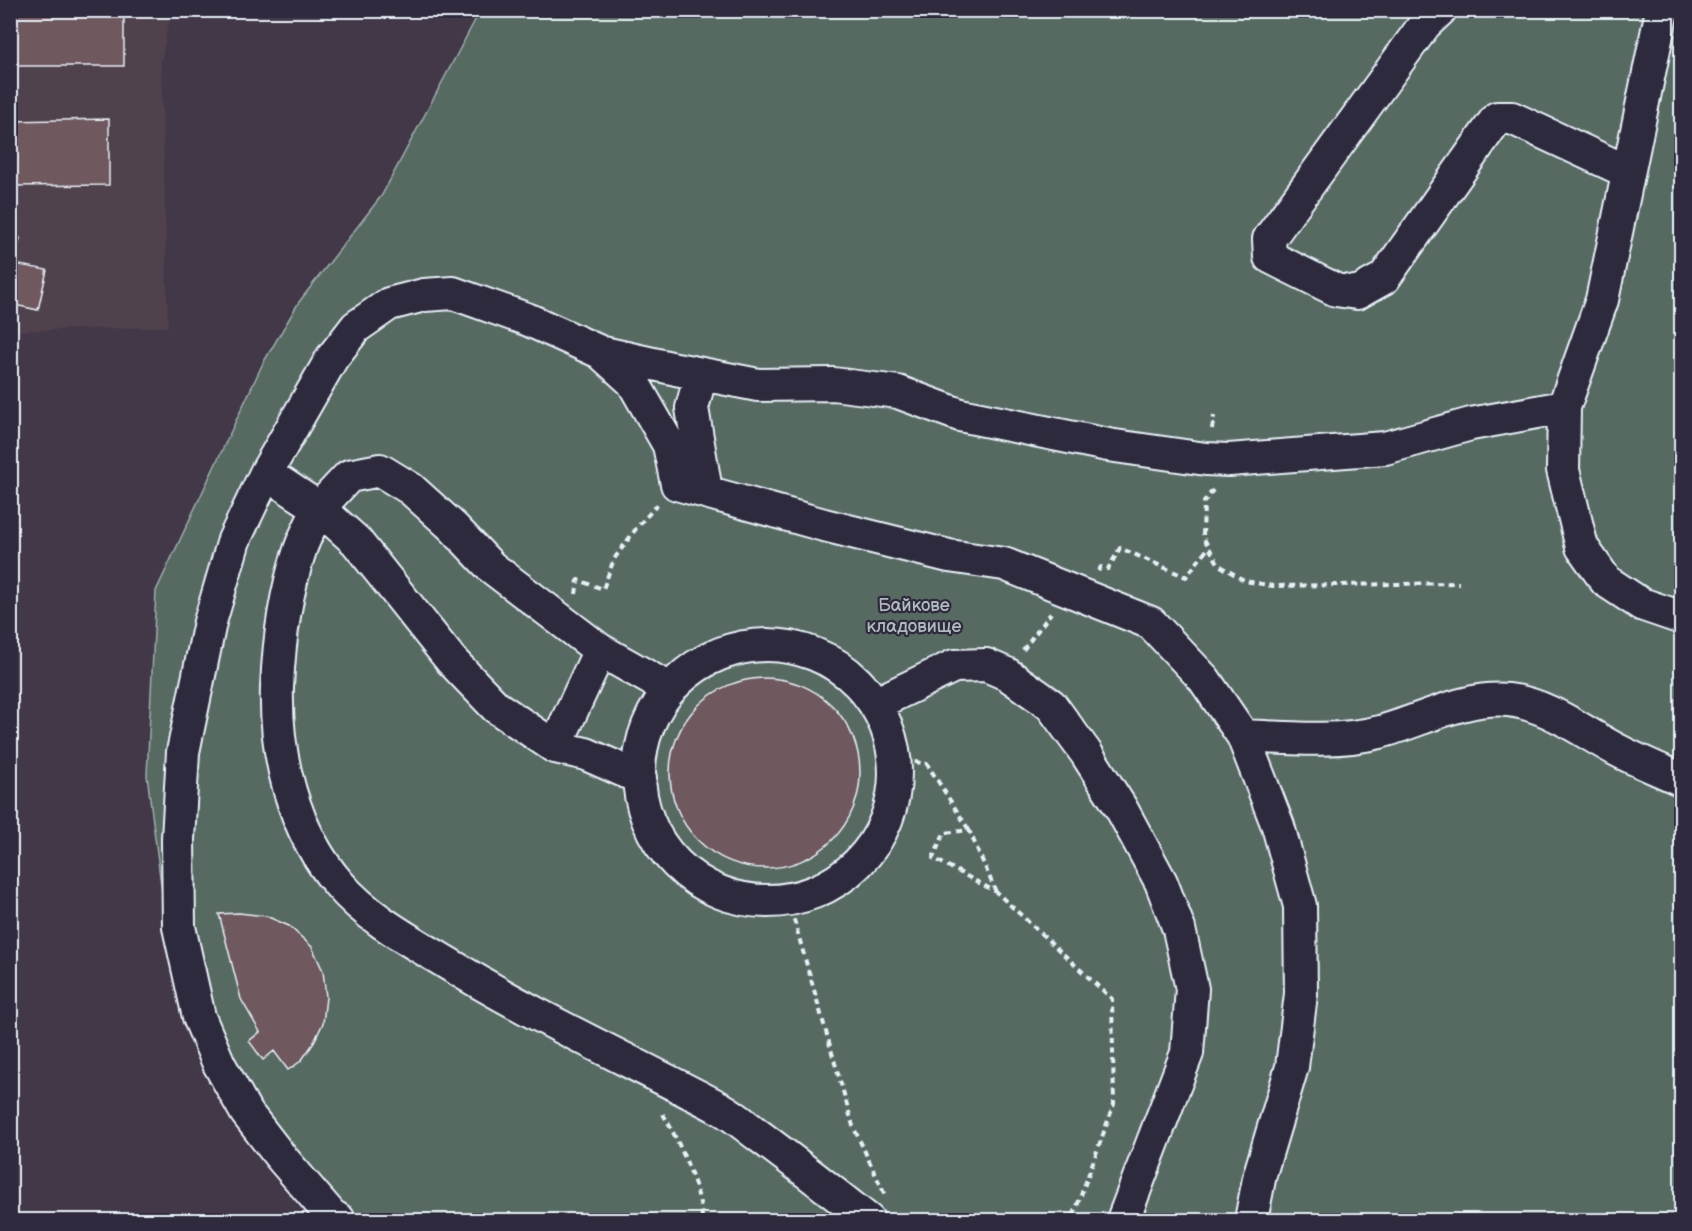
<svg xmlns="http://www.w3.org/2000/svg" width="1692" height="1231" font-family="'Balsamiq Sans',sans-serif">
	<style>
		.built { fill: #50424e }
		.green { fill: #576a62; stroke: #a0aead; stroke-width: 1.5 }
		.building { fill: #6f595e; stroke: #e8f1f8; stroke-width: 1.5 }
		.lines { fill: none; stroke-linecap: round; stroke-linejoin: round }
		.minor-casing { stroke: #e8f1f8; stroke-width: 36 }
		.path { stroke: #e8f1f8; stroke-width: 4; stroke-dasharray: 6 4.5; stroke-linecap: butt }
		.minor { stroke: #2f2a3d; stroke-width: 32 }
		.labels { text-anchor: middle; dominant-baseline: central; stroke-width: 4.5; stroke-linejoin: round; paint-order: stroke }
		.park-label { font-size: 18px; fill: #aebbbc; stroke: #2f2a3d }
	</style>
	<rect width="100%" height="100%" fill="#423847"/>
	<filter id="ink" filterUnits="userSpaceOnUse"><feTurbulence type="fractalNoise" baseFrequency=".0167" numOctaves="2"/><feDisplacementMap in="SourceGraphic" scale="12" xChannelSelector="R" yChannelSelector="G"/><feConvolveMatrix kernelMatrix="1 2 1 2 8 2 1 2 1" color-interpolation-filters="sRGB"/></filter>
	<g filter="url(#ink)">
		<path class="built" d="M10 11H171L161 63 168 327 11 331Z"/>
		<path class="green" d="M480 11H1681V1220H349L284 1180 170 955 147 775 156 591 263 363 299 302 382 195Z"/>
		<path class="building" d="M10 13H124V66H10Z
			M109 119V185L10 186V121Z
			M10 236 20 238 14 264 47 270 38 310 10 304Z
			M670 773a95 95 0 1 1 190 0a95 95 0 1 1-190 0Z
			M239 913 266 916 289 926 312 947 323 971 326 997 323 1023 313 1044 301 1061 288 1070 274 1051 263 1060 249 1041 260 1032 241 999 219 914Z"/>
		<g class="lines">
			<defs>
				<path id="minor" d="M1440 10 1425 24 1269 239 1270 257 1336 290 1357 293 1384 278 1497 118H1512L1628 172
					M1662 10 1602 300 1564 407 1563 470 1582 547 1606 581 1641 604 1682 618
					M604 353 676 369 758 385 833 384 898 392 960 415 1108 445 1206 459 1229 460 1385 448 1471 424 1564 407
					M701 374 692 408 706 491
					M266 473 319 508 349 476 380 470 411 489 453 527 491 567 600 650 669 689
					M639 773a128 128 0 1 1 256 0a128 128 0 1 1-256 0Z
					M875 704 954 666 986 665 1007 674 1051 705 1086 753 1121 808 1161 882 1179 929 1192 989 1187 1053 1123 1220
					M1243 736C1288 738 1336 743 1380 732 1421 721 1464 696 1508 700 1548 704 1584 733 1619 751 1640 762 1661 770 1682 780
					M555 747 600 650
					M640 778 586 754 555 747 496 707 451 660 356 541 319 508C313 521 305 535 300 550 285 594 279 640 277 687 275 755 293 831 339 884 368 918 409 940 447 963 535 1017 629 1060 720 1108 735 1116 748 1128 762 1138 798 1165 833 1192 868 1220
					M339 1220 331 1215 280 1156 246 1112 219 1064 199 1017 179 927 178 839 183 752 210 622 234 540 266 473 332 358 356 327 389 304 424 295 453 293 529 320 600 352 633 382 669 445 677 484 824 525 949 556 1004 564 1151 623 1204 679 1243 736 1278 826 1300 906 1301 994 1292 1067 1260 1174 1251 1220"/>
			</defs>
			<use href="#minor" class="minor-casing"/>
			<path class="path" d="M1212 429 1214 416
				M1213 490 1204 502 1203 537 1219 565 1245 581 1273 586 1459 583
				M1098 571 1101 567 1108 569 1120 548 1186 577 1209 547
				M576 594 578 580 603 589 614 559 638 526 658 504
				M1023 650 1051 613
				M894 758 927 764 969 830
				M996 892 969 830 944 833 933 858 996 892 1112 999 1114 1104 1072 1220
				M788 899 853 1126 885 1195
				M663 1114C678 1139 702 1192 702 1220"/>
			<use href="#minor" class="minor"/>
		</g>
	</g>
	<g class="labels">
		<g class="park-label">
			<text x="914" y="605">Байкове<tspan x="914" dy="21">кладовище</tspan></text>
		</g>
	</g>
	<rect width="1692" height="1231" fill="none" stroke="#2f2a3d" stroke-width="36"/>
	<rect x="18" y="18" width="1656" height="1195" fill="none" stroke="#e8f1f8" stroke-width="2" filter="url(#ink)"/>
</svg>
